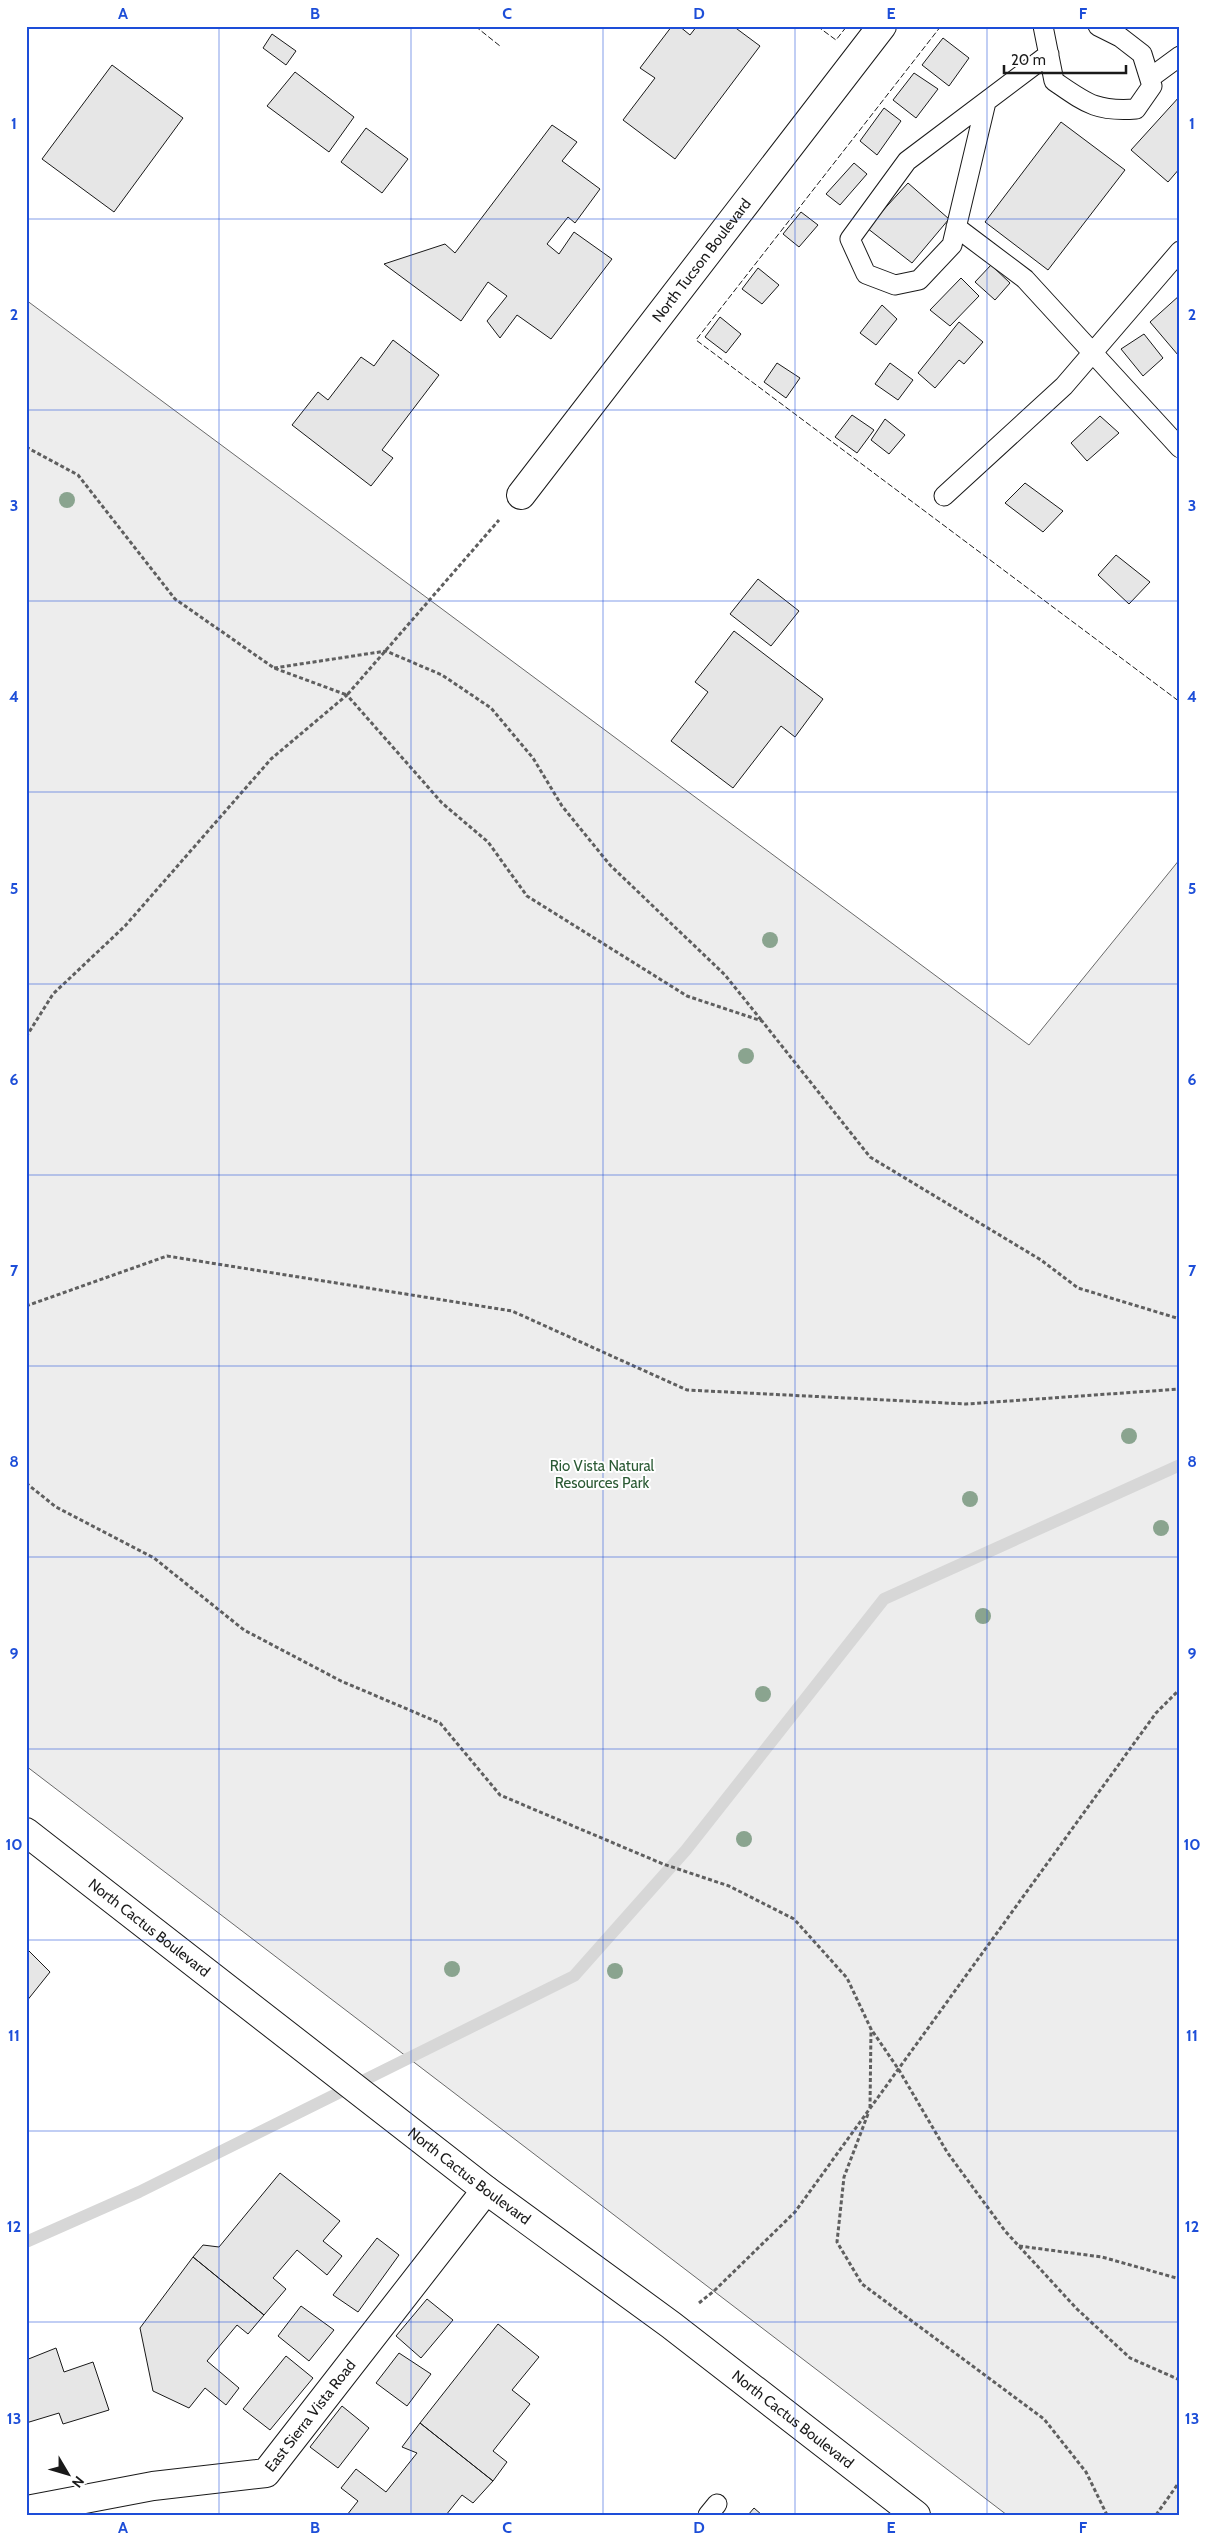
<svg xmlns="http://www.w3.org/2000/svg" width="1206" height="2541" font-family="Cabin,sans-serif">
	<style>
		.green { fill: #ededed; stroke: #6a6a6a }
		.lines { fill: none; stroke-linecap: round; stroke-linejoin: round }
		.stream { stroke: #d7d7d7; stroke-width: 12 }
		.building { fill: #e6e6e6; stroke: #1a1a1a }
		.service-casing { stroke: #1a1a1a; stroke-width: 21 }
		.minor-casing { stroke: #1a1a1a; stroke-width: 30 }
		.path { stroke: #5f5f5f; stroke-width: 3; stroke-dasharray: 4 2.5; stroke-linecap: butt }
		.service { stroke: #fff; stroke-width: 19 }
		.minor { stroke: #fff; stroke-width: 28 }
		.fence { stroke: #1a1a1a; stroke-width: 1; stroke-dasharray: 6 2.5; stroke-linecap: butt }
		.tree { fill: #8aa48f }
		.grid { fill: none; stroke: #1d4ed8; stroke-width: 1; stroke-opacity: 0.55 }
		.labels { text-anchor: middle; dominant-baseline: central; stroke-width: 4; stroke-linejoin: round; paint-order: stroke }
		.street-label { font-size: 15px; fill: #1a1a1a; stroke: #fff }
		.park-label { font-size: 15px; fill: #2b5a34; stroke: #fff }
		.neatline { fill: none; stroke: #1d4ed8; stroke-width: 2 }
		.grid-label { font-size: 16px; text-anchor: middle; font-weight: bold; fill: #1d4ed8 }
	</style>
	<rect width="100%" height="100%" fill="#fff"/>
	<path class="green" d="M26 300 1029 1045 1180 859V2515H1007L26 1766Z"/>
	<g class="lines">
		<path class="stream" d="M26 2242 139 2192 574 1976 686 1850 884 1599 1180 1465"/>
	</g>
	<path class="building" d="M672 26H679L690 35 697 26H733L760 46 675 159 623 120 655 78 640 68Z
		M272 34 296 51 286 65 263 48Z
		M943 38 969 58 949 86 922 65Z
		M112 65 183 118 114 212 42 159Z
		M295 72 354 117 329 152 267 106Z
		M914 73 938 89 916 118 893 100Z
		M1180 96V168L1168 182 1131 150Z
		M884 108 901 121 877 155 860 141Z
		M1061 122 1125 170 1048 270 985 222Z
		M552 125 577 142 562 161 600 189 575 223 568 217 547 244 559 254 574 232 612 259 551 339 517 315 500 338 487 321 507 296 488 282 461 321 384 264 445 244 455 253Z
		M366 128 408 159 382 193 341 162Z
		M854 163 867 174 840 205 826 194Z
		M908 183 949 219 912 263 867 228Z
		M801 212 818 225 799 247 783 234Z
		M991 265 1010 283 995 300 975 282Z
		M758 268 779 285 762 304 742 289Z
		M961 278 979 296 950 326 930 310Z
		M1180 295V353L1178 355 1150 322Z
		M882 305 897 319 876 345 860 333Z
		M720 317 741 334 726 353 705 337Z
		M959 322 983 342 964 364 959 360 935 388 918 373Z
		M1144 334 1163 358 1143 376 1121 349Z
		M393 340 439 375 382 450 393 458 371 486 292 425 318 392 328 400 361 357 374 366Z
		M777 363 800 378 786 398 764 382Z
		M890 363 913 380 898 400 875 384Z
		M852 415 874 430 857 453 835 437Z
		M1100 416 1119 433 1087 461 1071 443Z
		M885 419 905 435 889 454 871 440Z
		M1025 483 1063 511 1043 532 1005 503Z
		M1116 555 1150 582 1129 604 1098 575Z
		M758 579 799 611 771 646 730 614Z
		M734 631 823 699 795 737 781 726 733 788 671 741 708 692 695 682Z
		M26 1948 50 1972 26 2002Z
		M280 2173 340 2221 323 2241 342 2256 327 2275 297 2250 273 2278 286 2289 264 2315 193 2257 203 2245 219 2247Z
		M377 2238 399 2255 358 2312 333 2295Z
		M193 2257 264 2315 248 2334 237 2325 207 2361 239 2388 226 2405 205 2388 189 2408 153 2391 140 2328Z
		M427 2299 453 2320 421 2358 396 2336Z
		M301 2306 334 2330 309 2361 278 2336Z
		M498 2324 539 2357 512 2390 530 2404 493 2451 507 2462 493 2481 420 2423Z
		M56 2348 64 2372 93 2362 109 2410 63 2424 59 2413 26 2423V2360Z
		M399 2353 431 2374 407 2406 376 2383Z
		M286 2356 313 2378 270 2430 243 2409Z
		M342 2406 369 2428 338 2468 310 2447Z
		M420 2423 493 2481 473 2503 462 2495 446 2515H347L358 2501 341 2488 356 2469 386 2492 417 2453 402 2447Z
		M754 2508 762 2515H748Z"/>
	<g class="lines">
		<defs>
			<path id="service" d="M1043 26 1054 81C1086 103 1096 112 1136 109L1152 86 1142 54 1120 37 1098 26
				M1150 78 1180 56
				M986 102 952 245 919 280 895 285 866 274 850 239 907 161 1049 54
				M956 227 1025 279 1180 448
				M944 496 1064 386 1180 251
				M708 2515 717 2504"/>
			<g id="minor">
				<path id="s1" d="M521 495 882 26"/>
				<path id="s2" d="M26 1832 486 2190 671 2325 916 2515"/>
				<path id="s3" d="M26 2512 32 2509 153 2486 266 2473 486 2190"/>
			</g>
		</defs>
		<use href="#service" class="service-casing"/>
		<use href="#minor" class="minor-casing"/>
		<path class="path" d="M26 447 78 475 175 599 274 668 347 695 499 520
			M274 668 386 651 442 675 491 708 533 758 562 806 610 865 725 975 762 1021
			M26 1037 53 994 125 926 271 759 347 695 442 803 488 842 527 896 687 996 762 1021 870 1157 1041 1260 1078 1288 1180 1319
			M26 1306 167 1256 512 1311 687 1390 966 1404 1180 1389
			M26 1483 56 1507 154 1558 244 1630 341 1681 440 1723 500 1795 663 1864 729 1886 794 1919 847 1978 871 2029 899 2070 947 2152 1005 2231 1077 2309 1130 2358 1180 2380
			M870 2108 871 2029
			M868 2114 844 2177 837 2242 862 2284 1044 2419 1086 2472 1107 2515
			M1019 2246 1102 2257 1180 2279
			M699 2303 714 2291 795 2212 1156 1713 1180 1689
			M1156 2515 1180 2481"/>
		<use href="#service" class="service"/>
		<use href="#minor" class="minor"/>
		<path class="fence" d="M475 26 500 46
			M817 26 836 40 847 26
			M941 26 696 340 1180 702"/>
	</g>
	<g class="tree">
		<circle cx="67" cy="500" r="8"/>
		<circle cx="770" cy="940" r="8"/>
		<circle cx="746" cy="1056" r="8"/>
		<circle cx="1129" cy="1436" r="8"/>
		<circle cx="970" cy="1499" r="8"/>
		<circle cx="1161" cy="1528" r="8"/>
		<circle cx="983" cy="1616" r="8"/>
		<circle cx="763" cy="1694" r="8"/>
		<circle cx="744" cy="1839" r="8"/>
		<circle cx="452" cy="1969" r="8"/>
		<circle cx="615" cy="1971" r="8"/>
	</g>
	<path class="grid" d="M219 26V2515M411 26V2515M603 26V2515M795 26V2515M987 26V2515M26 219H1180M26 410H1180M26 601H1180M26 792H1180M26 984H1180M26 1175H1180M26 1366H1180M26 1557H1180M26 1749H1180M26 1940H1180M26 2131H1180M26 2322H1180"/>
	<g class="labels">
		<g class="street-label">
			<text stroke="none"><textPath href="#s1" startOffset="296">North Tucson Boulevard</textPath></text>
			<text stroke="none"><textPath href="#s2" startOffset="156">North Cactus Boulevard</textPath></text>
			<text stroke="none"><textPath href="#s2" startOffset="561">North Cactus Boulevard</textPath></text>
			<text stroke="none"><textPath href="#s3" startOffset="316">East Sierra Vista Road</textPath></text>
			<text stroke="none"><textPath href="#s2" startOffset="966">North Cactus Boulevard</textPath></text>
		</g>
		<g class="park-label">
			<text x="602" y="1466">Rio Vista Natural<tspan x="602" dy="17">Resources Park</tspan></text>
		</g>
	</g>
	<rect width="1206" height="2541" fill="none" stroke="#ffffff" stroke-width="55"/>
	<g transform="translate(68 2474) rotate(128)" stroke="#ffffff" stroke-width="4" paint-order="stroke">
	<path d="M0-4L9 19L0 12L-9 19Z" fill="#1a1a1a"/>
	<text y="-8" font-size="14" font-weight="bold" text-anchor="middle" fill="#1a1a1a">N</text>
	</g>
	<path d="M1004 65v8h122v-8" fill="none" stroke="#1a1a1a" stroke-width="2.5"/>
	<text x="1011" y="65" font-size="15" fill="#1a1a1a" stroke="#ffffff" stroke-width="4" paint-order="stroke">20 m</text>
	<rect x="28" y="28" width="1150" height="2486" class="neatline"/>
	<g class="grid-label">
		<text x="123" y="19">A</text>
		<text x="315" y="19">B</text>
		<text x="507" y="19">C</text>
		<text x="699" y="19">D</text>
		<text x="891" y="19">E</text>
		<text x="1083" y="19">F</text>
		<text x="14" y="129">1</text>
		<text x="1192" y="129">1</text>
		<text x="14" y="320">2</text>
		<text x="1192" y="320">2</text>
		<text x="14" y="511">3</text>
		<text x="1192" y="511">3</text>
		<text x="14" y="702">4</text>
		<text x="1192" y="702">4</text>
		<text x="14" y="894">5</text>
		<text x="1192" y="894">5</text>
		<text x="14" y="1085">6</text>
		<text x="1192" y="1085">6</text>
		<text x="14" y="1276">7</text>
		<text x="1192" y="1276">7</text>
		<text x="14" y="1467">8</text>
		<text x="1192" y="1467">8</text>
		<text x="14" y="1659">9</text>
		<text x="1192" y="1659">9</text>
		<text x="14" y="1850">10</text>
		<text x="1192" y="1850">10</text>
		<text x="14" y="2041">11</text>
		<text x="1192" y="2041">11</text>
		<text x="14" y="2232">12</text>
		<text x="1192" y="2232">12</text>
		<text x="14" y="2424">13</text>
		<text x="1192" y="2424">13</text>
		<text x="123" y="2533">A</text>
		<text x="315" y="2533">B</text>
		<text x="507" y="2533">C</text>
		<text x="699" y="2533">D</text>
		<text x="891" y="2533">E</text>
		<text x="1083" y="2533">F</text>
	</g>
</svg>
